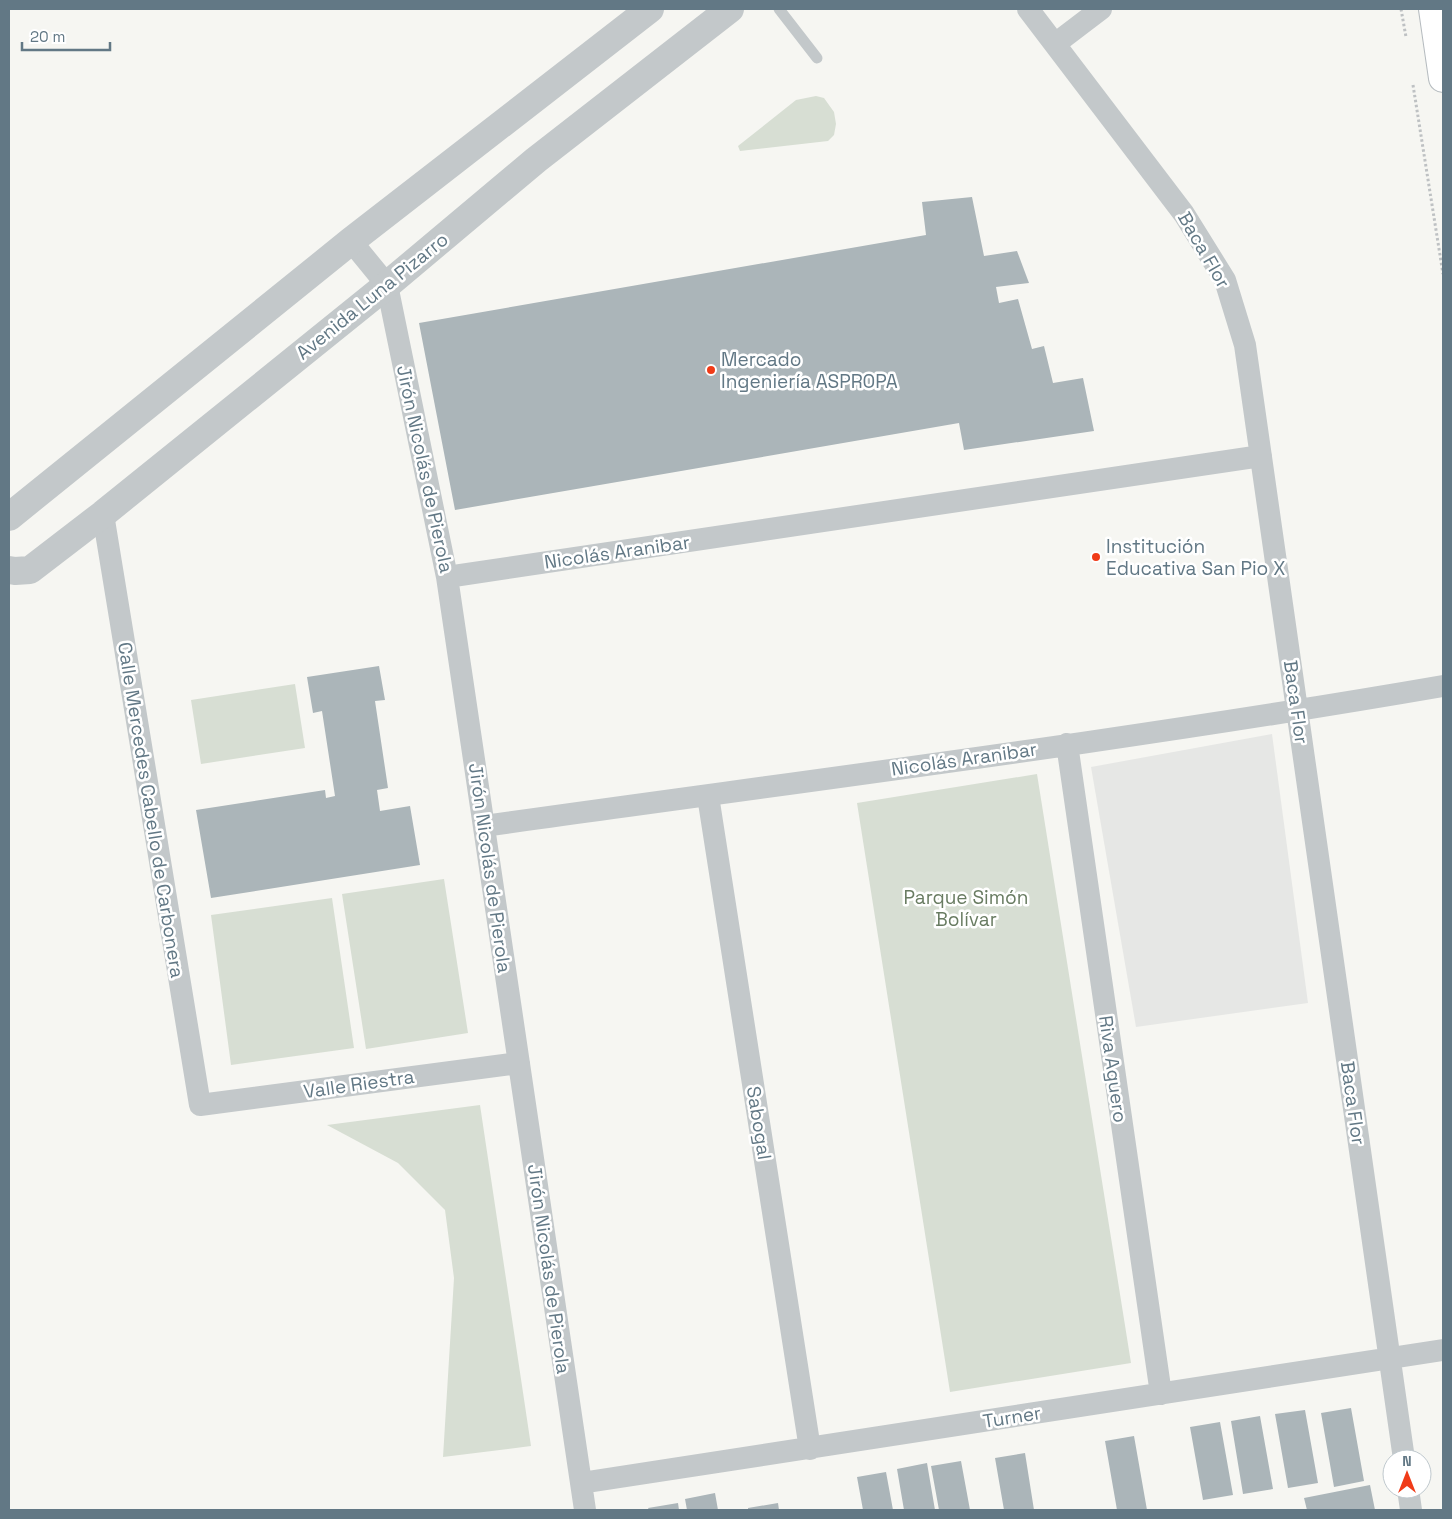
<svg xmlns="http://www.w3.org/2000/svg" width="1452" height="1519" font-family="'Space Grotesk',sans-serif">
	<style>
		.built { fill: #e6e7e5 }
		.green { fill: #d7ded3 }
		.building { fill: #abb5b9 }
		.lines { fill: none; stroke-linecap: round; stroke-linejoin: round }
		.secondary-casing { stroke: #b5bbbf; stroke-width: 30 }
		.path { stroke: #bec1c3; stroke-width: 3; stroke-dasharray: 2.5 2.5; stroke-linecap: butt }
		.service { stroke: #c3c8ca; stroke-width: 11 }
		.minor { stroke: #c3c8ca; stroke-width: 22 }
		.tertiary { stroke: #c3c8ca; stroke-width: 28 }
		.secondary { stroke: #fff; stroke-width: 28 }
		.poi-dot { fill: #f03b18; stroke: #fff; stroke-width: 2 }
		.labels { text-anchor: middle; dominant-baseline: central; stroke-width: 5; stroke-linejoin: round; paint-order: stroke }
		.street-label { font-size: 19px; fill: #627885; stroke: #fff }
		.poi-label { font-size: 19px; fill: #627885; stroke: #fff; text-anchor: start }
		.park-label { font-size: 19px; fill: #697c62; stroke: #fff }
	</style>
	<rect width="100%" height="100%" fill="#f6f6f2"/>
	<path class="built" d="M1272 734 1308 1003 1136 1027 1091 767Z"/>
	<path class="green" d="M816 96 824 98 834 112 836 124 834 135 828 141 740 151 738 146 796 100Z
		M295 684 305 748 201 764 191 700Z
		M1037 774 1131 1363 950 1392 857 803Z
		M444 879 468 1033 366 1049 342 894Z
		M332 898 354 1048 231 1065 211 915Z
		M480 1105 531 1446 443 1457 454 1278 445 1210 398 1163 327 1125Z"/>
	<path class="building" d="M972 197 984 256 1017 251 1029 283 996 287 999 303 1018 299 1032 349 1044 346 1053 383 1083 378 1094 431 964 450 959 423 455 510 419 323 926 235 922 202Z
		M379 666 385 700 375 701 388 788 377 790 380 811 410 806 420 865 211 898 196 810 325 790 326 798 335 796 322 711 313 713 307 677Z
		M1351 1408 1364 1481 1334 1487 1321 1413Z
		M1305 1410 1318 1483 1288 1488 1275 1414Z
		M1260 1416 1273 1489 1243 1494 1231 1421Z
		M1220 1422 1233 1495 1203 1500 1190 1427Z
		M1134 1436 1147 1510H1117L1105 1441Z
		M1025 1453 1034 1510H1004L995 1458Z
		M961 1461 970 1510H939L931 1466Z
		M927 1463 935 1510H904L897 1469Z
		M886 1472 893 1510H863L857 1477Z
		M1370 1485 1375 1510H1307L1304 1498Z
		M715 1493 718 1510H687L685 1499Z
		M678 1503 679 1510H649L648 1508Z
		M778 1503 779 1510H748V1508Z"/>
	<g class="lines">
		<defs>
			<path id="secondary" d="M1433 9 1443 78"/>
		</defs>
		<use href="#secondary" class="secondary-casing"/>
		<path class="path" d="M1401 9 1406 37
			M1413 85 1443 274"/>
		<path class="service" d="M779 9 817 58"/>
		<path class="minor" d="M1028 9 1184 214 1225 280 1245 345 1404 1459
			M1055 44 1101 9
			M351 241 387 285 447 577 585 1510
			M103 514 200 1105 519 1063
			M447 577 1261 456
			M1067 744 1161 1394
			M708 796 810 1449
			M484 826C804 781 1125 741 1443 686
			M581 1483 1443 1350
			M1408 1489 1411 1510"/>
		<path class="tertiary" d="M9 517 351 241 650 9
			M9 570 15 571 30 570 103 514 387 285 536 160 730 9"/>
		<use href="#secondary" class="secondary"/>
	</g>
	<g class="poi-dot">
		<circle cx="711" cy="370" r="5"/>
		<circle cx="1096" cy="557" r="5"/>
	</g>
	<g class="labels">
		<g class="street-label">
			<text transform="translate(1204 250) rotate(60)">Baca Flor</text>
			<text transform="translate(372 296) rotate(-39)">Avenida Luna Pizarro</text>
			<text transform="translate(425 469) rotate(78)">Jirón Nicolás de Pierola</text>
			<text transform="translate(617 552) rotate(-8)">Nicolás Aranibar</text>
			<text transform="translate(1296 702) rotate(82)">Baca Flor</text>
			<text transform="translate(964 759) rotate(-8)">Nicolás Aranibar</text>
			<text transform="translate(151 810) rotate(81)">Calle Mercedes Cabello de Carbonera</text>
			<text transform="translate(490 868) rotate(82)">Jirón Nicolás de Pierola</text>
			<text transform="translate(1113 1069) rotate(82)">Riva Aguero</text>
			<text transform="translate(359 1084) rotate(-8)">Valle Riestra</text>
			<text transform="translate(1353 1103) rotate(82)">Baca Flor</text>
			<text transform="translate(759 1123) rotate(81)">Sabogal</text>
			<text transform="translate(549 1269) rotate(82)">Jirón Nicolás de Pierola</text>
			<text transform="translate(1012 1417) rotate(-9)">Turner</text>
		</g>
		<g class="poi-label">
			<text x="721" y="359">Mercado<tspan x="721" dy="22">Ingeniería ASPROPA</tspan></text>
			<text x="1106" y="546">Institución<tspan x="1106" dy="22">Educativa San Pio X</tspan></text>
		</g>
		<g class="park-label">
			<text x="966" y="897">Parque Simón<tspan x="966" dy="22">Bolívar</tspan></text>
		</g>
	</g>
	<rect width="1452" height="1519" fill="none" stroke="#627885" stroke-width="20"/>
	<g transform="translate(1407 1474)"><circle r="24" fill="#ffffff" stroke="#c0c9ce"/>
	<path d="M0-4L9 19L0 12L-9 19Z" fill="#f03b18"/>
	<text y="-8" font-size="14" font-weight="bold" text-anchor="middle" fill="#627885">N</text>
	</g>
	<path d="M22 42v8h88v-8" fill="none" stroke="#627885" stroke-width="2.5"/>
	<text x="30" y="42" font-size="15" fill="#627885" stroke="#ffffff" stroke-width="4" paint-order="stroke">20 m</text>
</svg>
